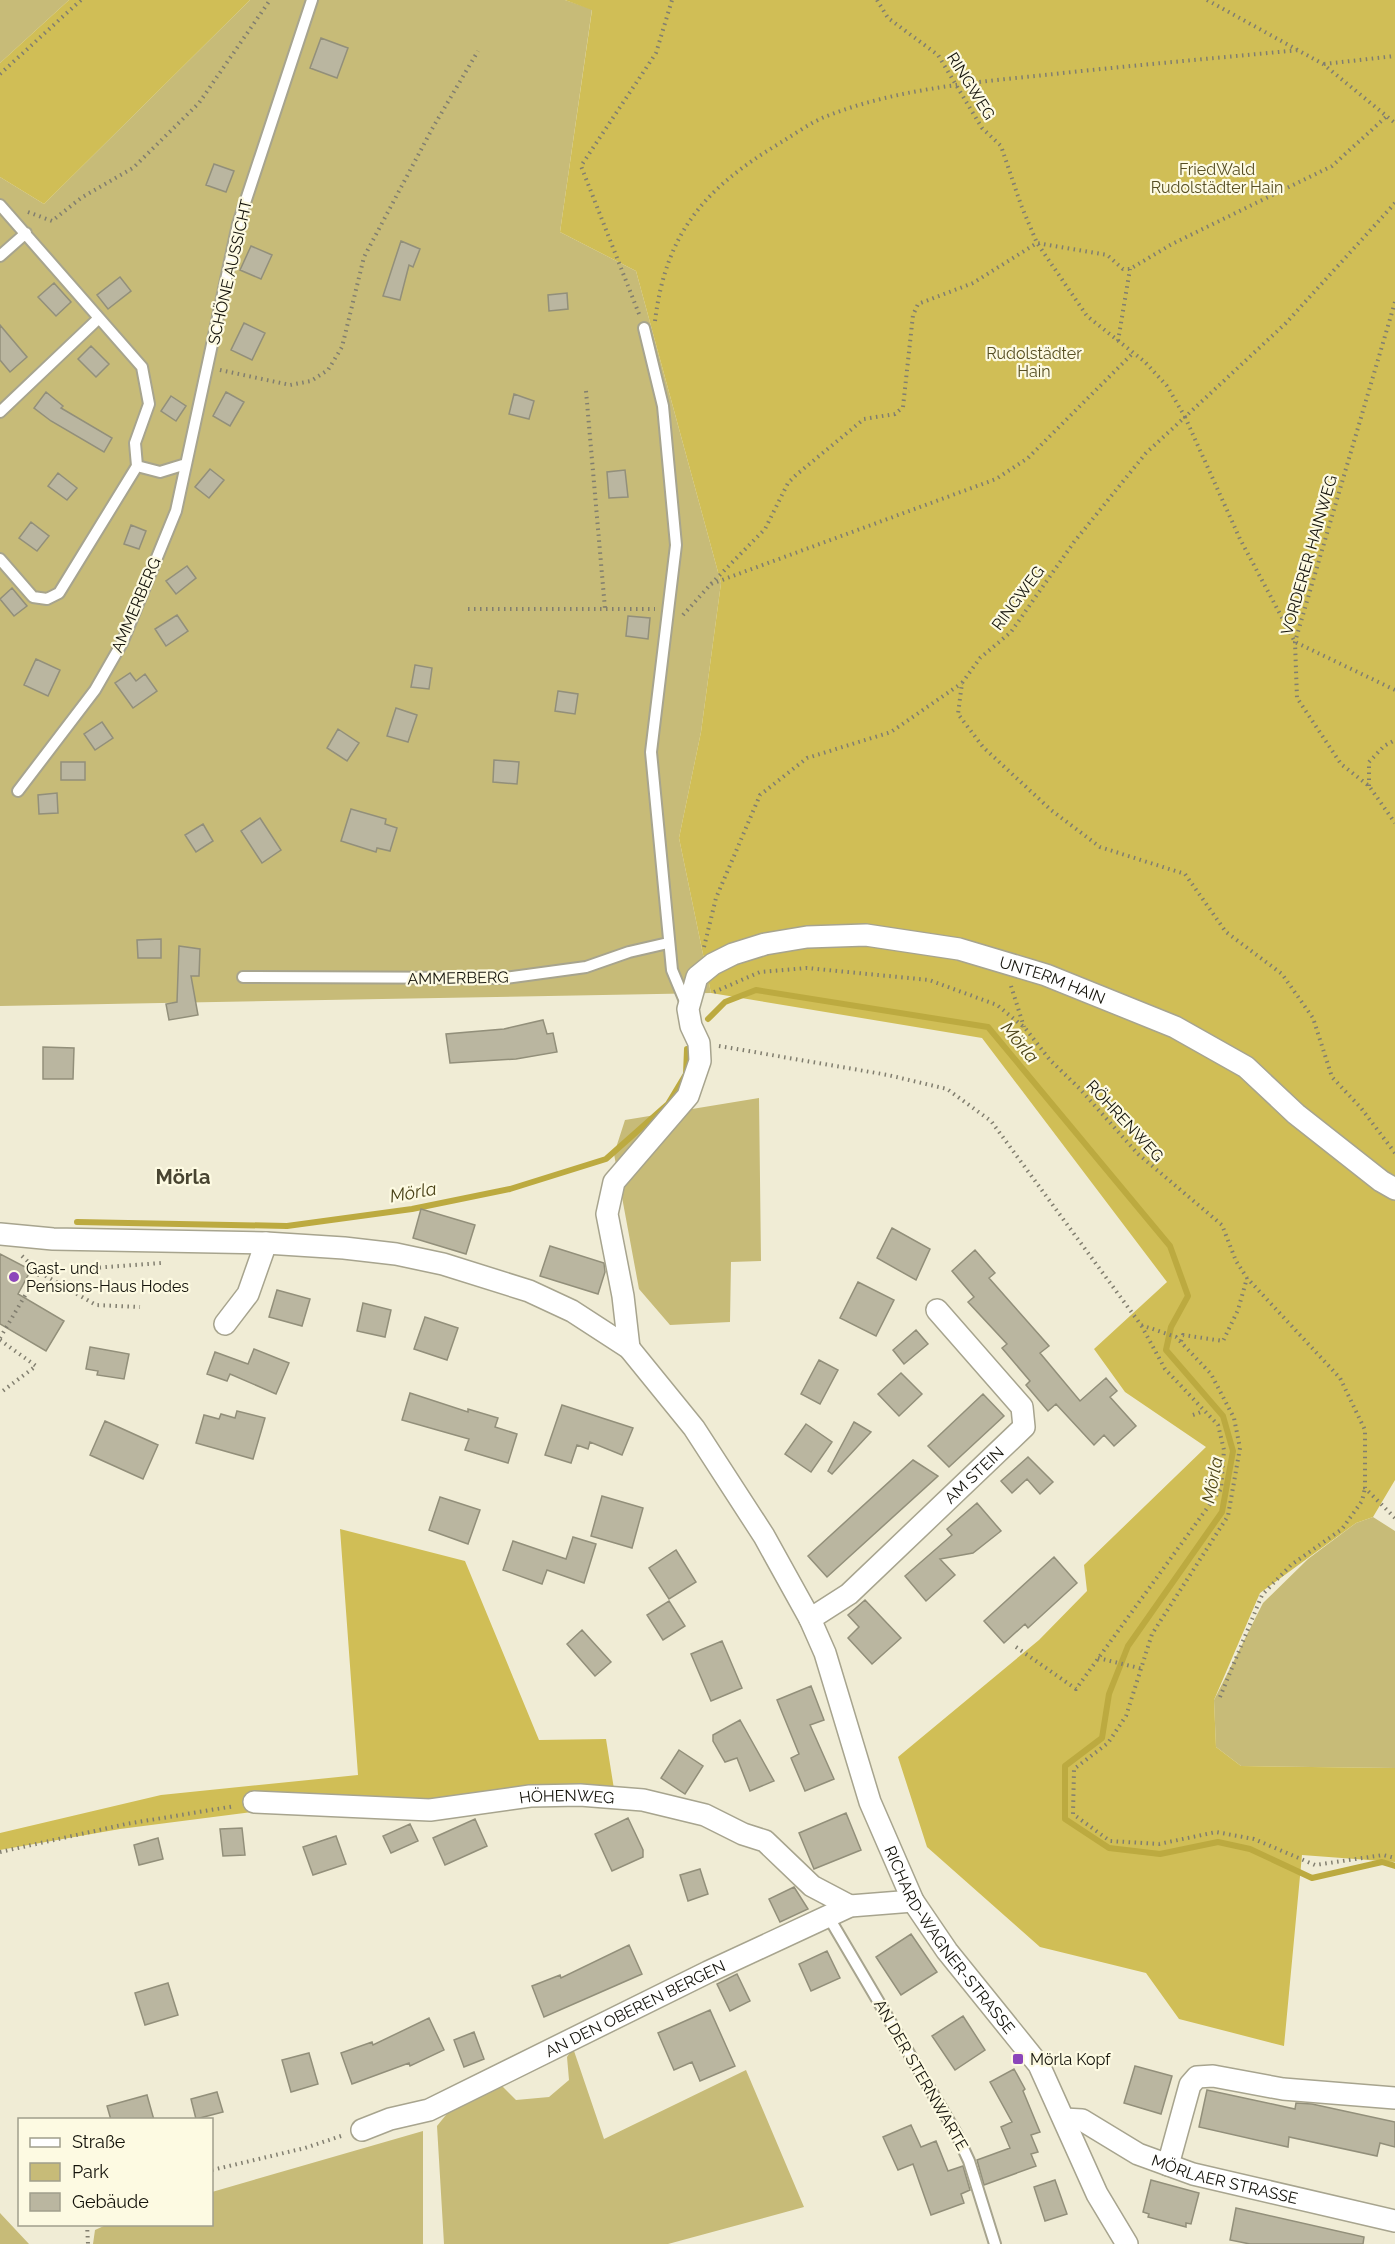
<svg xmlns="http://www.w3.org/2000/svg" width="1395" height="2244" font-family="Raleway,sans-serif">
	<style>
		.green { fill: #c7bb78 }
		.forest { fill: #d0be56 }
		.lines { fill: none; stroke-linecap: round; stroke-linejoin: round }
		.stream { stroke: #bcaa40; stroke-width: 6 }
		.building { fill: #bab6a0; stroke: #928f7a; stroke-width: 1.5 }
		.service-casing { stroke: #a7a48e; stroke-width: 14 }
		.minor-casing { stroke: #a7a48e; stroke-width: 24 }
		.path { stroke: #817e6f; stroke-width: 4; stroke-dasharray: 1.5 4.5; stroke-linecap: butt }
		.service { stroke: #fff; stroke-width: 10 }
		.minor { stroke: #fff; stroke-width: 21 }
		.poi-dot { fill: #8c46ba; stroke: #fdfae2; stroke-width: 2 }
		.labels { text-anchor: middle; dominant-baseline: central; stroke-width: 4.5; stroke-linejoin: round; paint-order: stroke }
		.street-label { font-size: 16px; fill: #14130b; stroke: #fdfae2 }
		.park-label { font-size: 16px; fill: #564e23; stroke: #fdfae2 }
		.poi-label { font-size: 16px; fill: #14130b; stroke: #fdfae2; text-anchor: start }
		.water-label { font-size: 18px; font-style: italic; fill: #4a4217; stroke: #fdfae2 }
		.quarter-label { font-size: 20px; font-weight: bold; fill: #484431; stroke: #fdfae2 }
	</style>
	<rect width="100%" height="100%" fill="#f0ecd5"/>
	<path class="green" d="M0 0H69L0 63Z
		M250 0H565L592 9 560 232 636 271 721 583 701 732 679 838 711 993 0 1006V177L44 204Z
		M759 1098 761 1261 731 1262 730 1322 670 1325 639 1289 614 1154 625 1120Z
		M1373 1517 1395 1531V1768L1241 1766 1216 1747 1214 1700 1263 1603 1308 1559 1356 1523Z
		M573 2048 604 2139 746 2070 804 2207 668 2244H444L437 2126 450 2110 502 2086 516 2100 549 2097 569 2080 567 2057Z
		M423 2131V2244H93L95 2230 106 2225 212 2224V2192Z
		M0 2213 29 2244H0Z"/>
	<path class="forest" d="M69 0H250L44 204 0 177V63Z
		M565 0H1395V1480L1373 1517 1356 1523 1260 1593 1214 1700 1216 1747 1241 1766 1395 1768V1862L1302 1855 1284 2046 1179 2019 1146 1973 1040 1947 927 1847 898 1757 1039 1640 1087 1591 1084 1565 1206 1447 1125 1392 1094 1349 1167 1282 982 1038 711 993 679 838 701 732 721 583 636 271 560 232 592 10Z
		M340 1529 465 1561 539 1740 606 1739 614 1789 260 1811 120 1829 0 1850V1833L161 1795 358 1775Z"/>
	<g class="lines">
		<path class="stream" d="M708 1019 725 1002 756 990 988 1027 1170 1246 1188 1296 1171 1327 1166 1350 1223 1416 1233 1451 1222 1512 1128 1646 1109 1694 1102 1738 1065 1766V1819L1109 1848 1160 1854 1218 1842 1250 1849 1312 1878 1382 1862 1395 1866
			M77 1222 287 1226 412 1209 510 1189 606 1159 668 1104 686 1074 687 1049"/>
	</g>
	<path class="building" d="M321 38 348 48 337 78 310 68Z
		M214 164 234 171 226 192 206 185Z
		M401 241 420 249 413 267 409 265 400 300 383 296Z
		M251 246 272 255 261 279 240 270Z
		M120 277 131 291 108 309 97 295Z
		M54 283 71 302 56 316 38 297Z
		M567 293 568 309 549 311 548 295Z
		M244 323 265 333 252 360 231 350Z
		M0 325 27 357 10 372 0 360Z
		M91 346 109 364 96 377 78 359Z
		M46 392 63 406 61 408 112 438 104 452 51 421 34 408Z
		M226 392 244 402 230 426 213 416Z
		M514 394 534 401 529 419 509 414Z
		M171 396 186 406 176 421 161 411Z
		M210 469 224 480 209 498 195 487Z
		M625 470 628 497 609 498 607 472Z
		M58 473 77 488 67 500 48 486Z
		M31 522 49 536 37 551 19 538Z
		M131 525 146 531 139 549 124 544Z
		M187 566 196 578 176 594 166 581Z
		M12 588 27 606 14 616 0 599Z
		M177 615 188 631 166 646 155 629Z
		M628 616 650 618 648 639 626 636Z
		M36 659 60 670 48 696 24 685Z
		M415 665 432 668 429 689 411 687Z
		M130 673 136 681 145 674 157 691 133 708 115 683Z
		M558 691 578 694 575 714 555 711Z
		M396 708 417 715 408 742 387 736Z
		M102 722 113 738 95 750 84 734Z
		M338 729 359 743 347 761 327 748Z
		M494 760 519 762 517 784 493 782Z
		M61 762H85V780H61Z
		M57 793 58 813 39 814 38 795Z
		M351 809 386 819 385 824 397 828 390 851 377 848 376 852 341 841Z
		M260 818 281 850 262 863 241 831Z
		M203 824 213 841 196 852 185 835Z
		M161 939V958H138L137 940Z
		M179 946 200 949 199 976H191L198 1015 169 1020 166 1004 177 1002Z
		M543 1020 547 1034 553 1033 557 1052 516 1059 450 1063 446 1034 504 1029Z
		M43 1047 74 1048 73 1079H43Z
		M421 1209 475 1225 466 1254 413 1238Z
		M892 1228 930 1249 916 1280 877 1258Z
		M550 1246 604 1263 605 1272 598 1294 540 1276Z
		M975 1250 995 1273 989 1278 1049 1346 1040 1353 1080 1401 1106 1378 1117 1391 1110 1397 1136 1426 1114 1446 1104 1435 1094 1445 1056 1404 1048 1411 1026 1385 1030 1381 1002 1348 1007 1344 968 1302 974 1297 952 1271Z
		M0 1254 31 1270 18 1294 64 1321 46 1351 0 1324Z
		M858 1282 894 1300 876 1336 840 1318Z
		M277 1290 310 1299 302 1326 269 1317Z
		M363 1303 391 1310 385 1337 357 1331Z
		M425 1317 458 1328 447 1360 414 1349Z
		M916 1330 928 1344 904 1364 893 1350Z
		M90 1347 129 1354 124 1379 97 1375 98 1371 86 1369Z
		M254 1349 289 1363 276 1394 230 1374 227 1381 207 1374 215 1352 248 1364Z
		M819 1360 838 1370 820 1404 801 1394Z
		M901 1373 922 1394 899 1416 878 1394Z
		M410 1393 468 1412V1409L498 1418 495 1427 517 1434 508 1463 465 1450 469 1439 402 1420Z
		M983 1394 1004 1416 949 1467 928 1446Z
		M562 1405 633 1428 622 1455 590 1442 588 1449 577 1445 571 1463 545 1455Z
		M237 1411 265 1418 253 1459 196 1443 204 1415 219 1419 221 1414 235 1418Z
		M105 1421 158 1445 143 1479 90 1455Z
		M854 1422 871 1432 832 1474 828 1471Z
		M806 1424 832 1442 811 1472 785 1454Z
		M1028 1457 1053 1482 1040 1494 1027 1479 1012 1493 1001 1481Z
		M913 1460 938 1476 827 1577 808 1556Z
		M602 1496 643 1508 632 1548 591 1536Z
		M440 1497 480 1510 468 1544 429 1530Z
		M977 1503 1001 1531 973 1553 940 1559 955 1575 926 1601 905 1576 952 1535 947 1529Z
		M573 1537 596 1544 584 1583 547 1570 542 1584 503 1570 513 1541 566 1559Z
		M676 1550 696 1582 669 1599 649 1568Z
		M1054 1557 1077 1583 1028 1628 1025 1624 1004 1643 984 1621Z
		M865 1600 901 1638 872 1664 848 1638 859 1627 848 1615Z
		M669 1601 685 1626 663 1640 647 1615Z
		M582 1630 611 1662 595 1676 567 1644Z
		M722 1641 742 1688 711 1701 691 1654Z
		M811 1686 824 1720 810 1725 834 1779 805 1791 791 1758 799 1754 777 1700Z
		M740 1720 774 1781 750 1791 737 1758 725 1762 713 1741V1735Z
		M679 1750 703 1766 685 1794 661 1778Z
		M846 1813 861 1850 814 1869 799 1833Z
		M628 1818 643 1850V1857L612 1871 595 1834Z
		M475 1819 487 1846 445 1865 433 1838Z
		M410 1824 418 1841 391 1853 383 1836Z
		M242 1828 245 1855 223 1856 220 1829Z
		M336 1836 346 1864 313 1875 303 1847Z
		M158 1838 163 1859 139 1865 134 1845Z
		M700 1869 708 1894 688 1901 680 1875Z
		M794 1887 808 1909 780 1922 769 1899Z
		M911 1934 937 1972 901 1995 876 1957Z
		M629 1945 642 1974 544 2017 532 1986 560 1975 561 1978Z
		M827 1951 840 1978 811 1991 799 1964Z
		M737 1974 750 2001 730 2011 717 1984Z
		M168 1983 178 2015 145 2025 135 1993Z
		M710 2010 735 2066 700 2081 692 2062 674 2070 658 2033Z
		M963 2016 985 2050 955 2070 932 2036Z
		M429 2018 444 2050 410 2066 409 2063 352 2084 341 2053 372 2042 373 2045Z
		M474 2032 484 2059 464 2067 454 2040Z
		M309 2053 318 2084 291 2092 282 2060Z
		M1135 2066 1172 2076 1161 2114 1124 2103Z
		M1014 2069 1025 2089 1023 2091 1040 2132 1031 2135 1038 2152 1031 2154 1036 2166 984 2185 977 2160 1010 2148 1001 2127 1012 2122 990 2082Z
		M1207 2090 1295 2109 1296 2103 1312 2104 1395 2122V2147L1380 2143 1377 2156 1289 2137 1288 2147 1199 2127Z
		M217 2092 223 2112 196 2119 191 2099Z
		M147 2095 154 2120H111L107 2106Z
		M911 2125 921 2147 936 2141 948 2171 963 2166 970 2190 961 2194 964 2203 931 2215 913 2164 898 2170 883 2137Z
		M1055 2180 1067 2214 1045 2221 1034 2187Z
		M1151 2180 1199 2193 1191 2224 1186 2223V2227L1148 2217 1149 2214 1143 2212Z
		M1236 2208 1364 2237 1363 2244H1250L1230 2240Z"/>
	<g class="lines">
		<defs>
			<path id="service" d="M0 205 142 367 149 404 135 443 137 466 160 472 186 464
				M0 256 26 233
				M644 328 663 406 676 545 651 752 672 970 687 1006
				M0 412 99 318
				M0 559 33 597 47 599 59 593 137 466
				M18 791 95 690 122 643 176 511 238 224 312 0
				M243 977 505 978 586 967 629 952 668 943
				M828 1916 956 2133 969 2161 995 2244"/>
			<g id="minor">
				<path id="s1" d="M0 1234 53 1239 266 1243 344 1248 396 1254 443 1264 529 1291 572 1311 629 1348 694 1428 764 1536 810 1619 825 1653 870 1802 913 1901 947 1951 1039 2065 1097 2194 1127 2244"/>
				<path d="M225 1324 248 1294 266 1243"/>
				<path id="s2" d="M629 1348 623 1296 607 1214 614 1182 688 1096 700 1061 699 1043 691 1026 688 1009 697 977 713 964 733 954 765 944 807 937 866 935 959 949 1046 975 1175 1027 1246 1067 1296 1114 1381 1181 1395 1189"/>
				<path id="s3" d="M810 1619 849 1594 1024 1427 1022 1407 937 1310"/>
				<path id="s4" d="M254 1802 430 1810 530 1796 580 1795 643 1800 705 1815 743 1834 765 1841 812 1886 850 1906"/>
				<path id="s5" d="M1064 2119 1082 2120 1138 2154 1193 2174 1395 2221"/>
				<path id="s6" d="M362 2130 390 2119 429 2110 708 1972 850 1906 913 1901"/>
				<path d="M1168 2165 1190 2085 1197 2077 1213 2076 1283 2089 1395 2098"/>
			</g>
		</defs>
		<use href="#service" class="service-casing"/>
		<use href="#minor" class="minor-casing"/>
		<path class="path" d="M877 0 888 18 938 55 982 128 1001 146 1021 205 1037 243 1087 316 1145 362 1167 386 1185 417 1146 453 1074 542 1011 632 980 658 962 683 958 714 983 747 1051 810 1100 847 1185 874 1226 932 1282 974 1313 1018 1332 1077 1361 1108 1395 1153
			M1207 0 1323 64 1395 123
			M1324 64 1395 56
			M0 74 81 0
			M1395 203 1286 323 1185 417 1240 539 1295 642 1395 690
			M28 212 52 221 81 198 133 168 199 103 270 0
			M1395 302 1295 642 1297 698 1341 764 1369 786 1395 823
			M639 314 581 166 656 53 672 0
			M655 321C666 232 705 188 780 143 795 134 811 122 827 116 898 88 979 82 1054 74 1136 65 1217 58 1299 50
			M1118 341 1130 269
			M220 370 290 385 311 381 328 370 342 347 364 257 432 129 478 51
			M586 391 605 609
			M711 584 765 529 788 483 796 475 864 419 895 414 903 407 913 315 918 304 973 283 1037 243 1107 255 1123 269H1130L1172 244 1332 166 1387 116
			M468 609H655
			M683 615 711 584 996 479 1028 458 1133 353
			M1369 786V762L1384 746 1395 740
			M704 947 716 898 760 795 807 758 891 732 962 683
			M1011 986 1024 1027
			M714 992 760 972 807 968 929 980 997 1005 1025 1028 1050 1060 1079 1088 1138 1154 1222 1225 1236 1261 1247 1278 1340 1378 1365 1430V1488L1395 1518
			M719 1046 888 1075 947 1089 991 1121 1141 1325 1176 1337 1211 1374 1234 1418 1240 1448 1228 1516 1152 1634 1126 1716 1108 1743 1074 1769 1073 1814 1110 1841 1159 1844 1216 1832 1254 1839 1315 1865 1383 1855 1395 1858
			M22 1256 39 1272 161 1263
			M0 1338 39 1272 96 1305 140 1307
			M0 1340 36 1366 0 1393
			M1181 1341 1183 1335 1223 1341 1238 1310 1247 1278
			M1193 1415 1204 1411
			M1016 1647 1076 1689 1221 1489 1224 1450 1218 1425 1165 1369 1141 1325
			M1098 1658 1143 1669
			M1220 1697 1262 1595 1291 1565 1342 1529 1362 1501 1365 1488
			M0 1852 126 1824 235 1806
			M212 2170 305 2148 344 2135
			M87 2224 88 2244"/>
		<use href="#service" class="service"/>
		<use href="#minor" class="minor"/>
	</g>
	<g class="poi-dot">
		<circle cx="14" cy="1277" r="6"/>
		<rect x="1012" y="2053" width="12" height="12" rx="3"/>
	</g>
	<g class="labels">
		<g class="street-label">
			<text transform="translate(971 86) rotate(58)">RINGWEG</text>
			<text transform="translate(230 272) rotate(-77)">SCHÖNE AUSSICHT</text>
			<text transform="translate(1309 555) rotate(-74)">VORDERER HAINWEG</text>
			<text transform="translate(1018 598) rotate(-53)">RINGWEG</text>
			<text transform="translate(136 605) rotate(-67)">AMMERBERG</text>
			<text transform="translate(458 978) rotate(-1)">AMMERBERG</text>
			<text stroke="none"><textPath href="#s2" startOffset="777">UNTERM HAIN</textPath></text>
			<text transform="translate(1125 1121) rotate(47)">RÖHRENWEG</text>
			<text stroke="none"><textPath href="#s3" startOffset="219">AM STEIN</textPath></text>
			<text stroke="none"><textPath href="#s4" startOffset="314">HÖHENWEG</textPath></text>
			<text stroke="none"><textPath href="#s1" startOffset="1330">RICHARD-WAGNER-STRASSE</textPath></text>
			<text stroke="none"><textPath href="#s6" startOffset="300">AN DEN OBEREN BERGEN</textPath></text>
			<text transform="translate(921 2075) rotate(60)">AN DER STERNWARTE</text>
			<text stroke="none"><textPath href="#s5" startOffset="174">MÖRLAER STRASSE</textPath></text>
		</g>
		<g class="park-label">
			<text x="1217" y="169">FriedWald<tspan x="1217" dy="18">Rudolstädter Hain</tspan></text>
			<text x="1034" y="353">Rudolstädter<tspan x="1034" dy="18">Hain</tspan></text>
		</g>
		<g class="poi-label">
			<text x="26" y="1268">Gast- und<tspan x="26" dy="18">Pensions-Haus Hodes</tspan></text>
			<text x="1030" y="2059">Mörla Kopf</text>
		</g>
		<g class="water-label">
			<text transform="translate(1020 1042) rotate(50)">Mörla</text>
			<text transform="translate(413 1192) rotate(-10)">Mörla</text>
			<text transform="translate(1212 1480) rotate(-79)">Mörla</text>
		</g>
		<g class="quarter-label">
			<text x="183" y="1177">Mörla</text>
		</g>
	</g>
	<rect x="18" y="2118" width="195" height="108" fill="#fdfae2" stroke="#a09e8c" stroke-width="1.5"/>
	<rect x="30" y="2138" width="30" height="9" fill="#ffffff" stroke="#a09e8c" stroke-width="1.5"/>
	<text x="72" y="2148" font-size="18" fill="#14130b">Straße</text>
	<rect x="30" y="2163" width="30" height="18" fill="#c7bb78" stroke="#a09e8c" stroke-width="1.5"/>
	<text x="72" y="2178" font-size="18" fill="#14130b">Park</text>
	<rect x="30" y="2193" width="30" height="18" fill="#bab6a0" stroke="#a09e8c" stroke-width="1.5"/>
	<text x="72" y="2208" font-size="18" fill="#14130b">Gebäude</text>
</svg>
